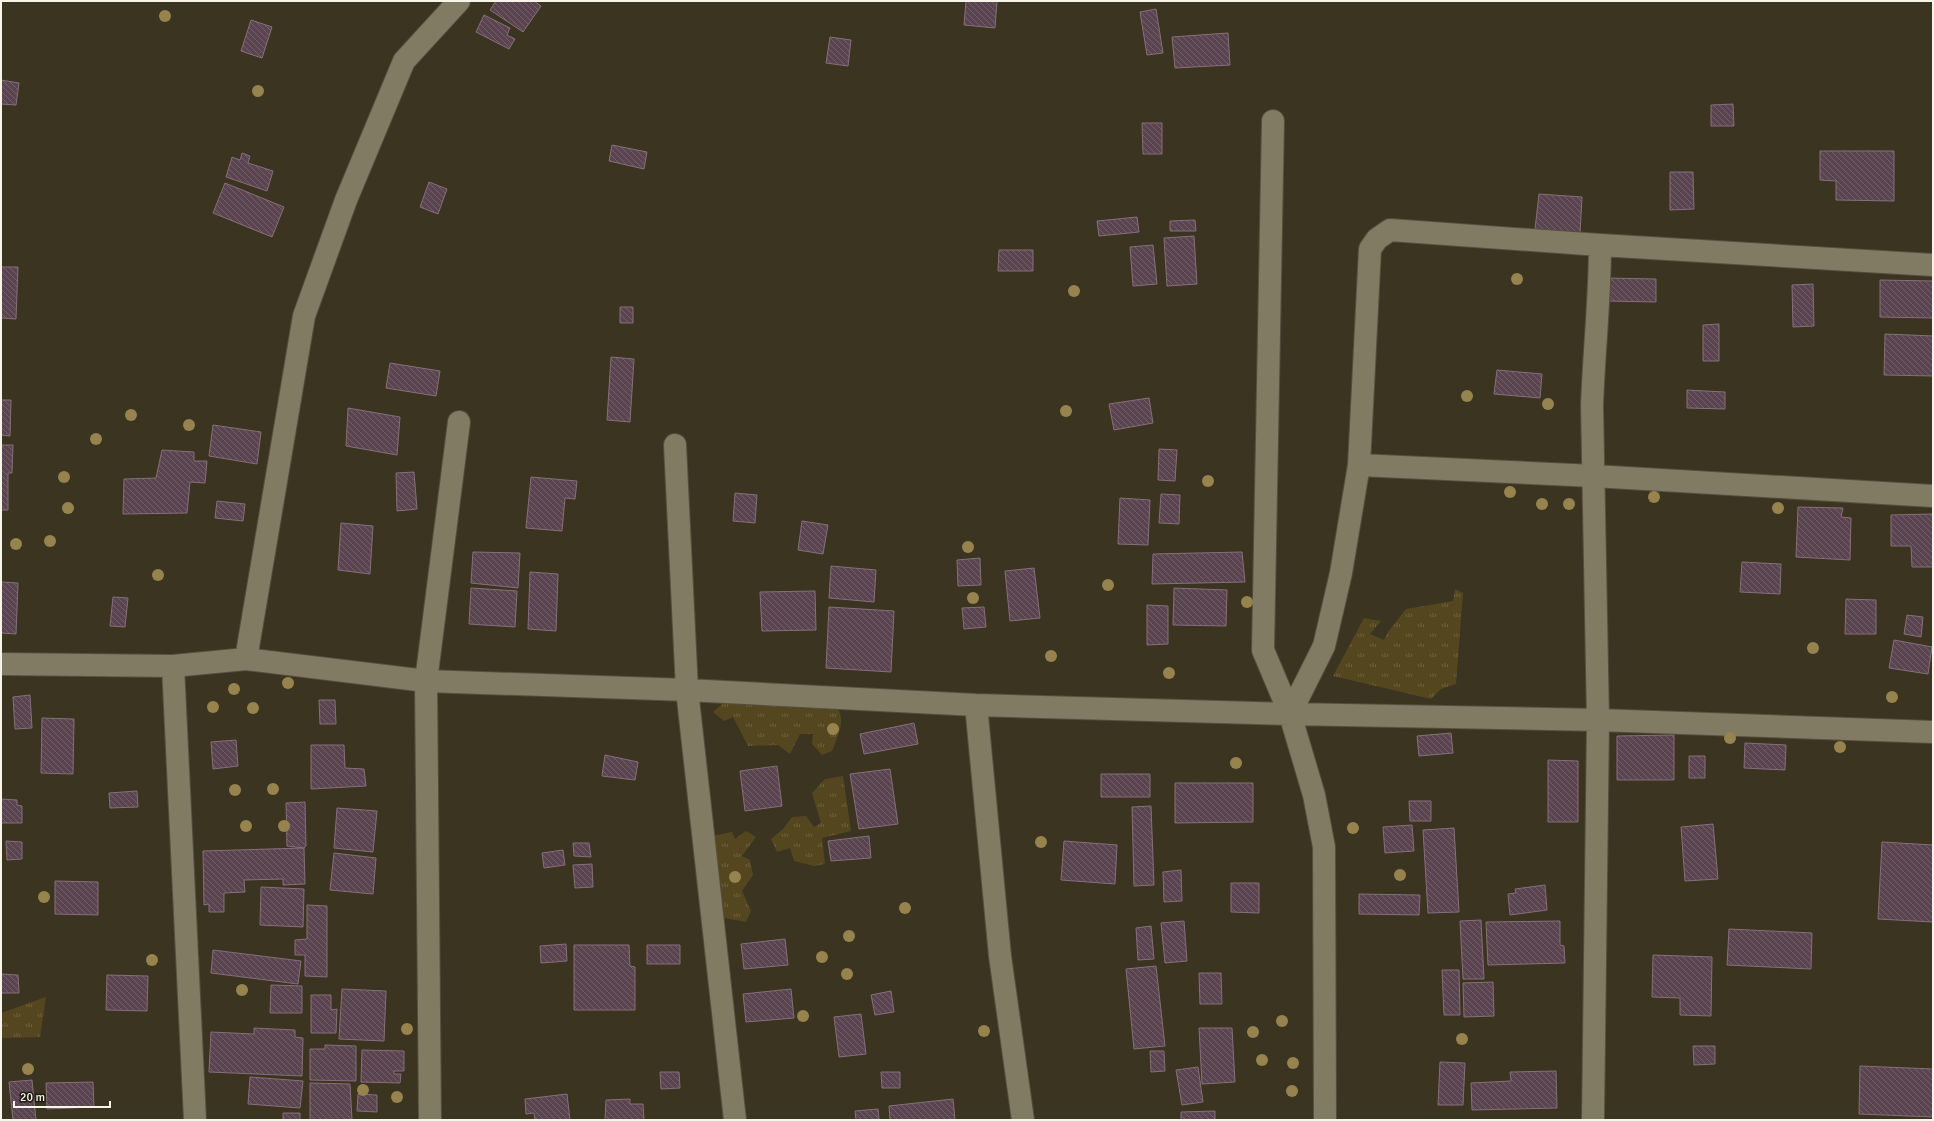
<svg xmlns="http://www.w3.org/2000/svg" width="1934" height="1121" font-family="Signika,sans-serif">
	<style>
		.grass { fill: url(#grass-tufts) }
		.building { fill: url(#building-back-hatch); stroke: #876f7b }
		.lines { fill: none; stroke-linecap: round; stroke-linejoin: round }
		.minor-casing { stroke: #554f3e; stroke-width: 24 }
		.minor { stroke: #827b64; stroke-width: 22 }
		.tree { fill: #96834e }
	</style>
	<defs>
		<pattern id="grass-tufts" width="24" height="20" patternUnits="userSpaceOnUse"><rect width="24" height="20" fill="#54461e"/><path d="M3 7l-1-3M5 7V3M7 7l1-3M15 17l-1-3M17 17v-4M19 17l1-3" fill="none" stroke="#6d613f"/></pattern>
		<pattern id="building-back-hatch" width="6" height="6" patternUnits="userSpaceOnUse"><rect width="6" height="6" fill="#5a4450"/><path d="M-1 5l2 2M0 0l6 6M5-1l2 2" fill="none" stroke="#726069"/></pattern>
	</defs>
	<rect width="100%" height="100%" fill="#3b3420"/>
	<path class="grass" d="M1455 589 1463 593 1456 684 1441 689 1431 699 1333 676 1364 618 1381 621 1370 634 1384 640 1388 632 1406 609 1453 601Z
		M729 698 837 706C846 724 838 734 832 751L822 755 812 744 813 734H800L790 754 778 745 748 746 733 717 724 721 713 712Z
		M843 776 851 831 822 838 825 864 814 866 794 861 790 848 777 852 771 839 783 829 792 817 806 816 814 827 821 823 812 793 825 779Z
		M746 831 756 837 742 856 750 860 753 875 742 891 751 911 746 922 719 917 713 836 732 832 735 839Z
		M46 997 40 1037 2 1038 1 1013Z"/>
	<path class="building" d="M496 1H534L541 6 523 32 490 10Z
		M966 1H997L995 28 964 25Z
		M1156 9 1163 53 1147 55 1140 12Z
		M484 15 510 28 507 35 515 39 509 49 476 32Z
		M251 20 272 27 262 58 241 51Z
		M1228 33 1230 65 1175 68 1172 37Z
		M830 37 851 40 848 66 826 63Z
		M1 80 19 83 16 105 1 104Z
		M1733 104 1734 126H1711V105Z
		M1142 123H1162V154H1143Z
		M612 145 647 152 644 169 609 161Z
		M1820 151H1894V201L1836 200V181L1820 180Z
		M242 153 250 156 248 163 273 171 267 191 226 177 232 157 240 160Z
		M1670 172H1693L1694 209 1670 210Z
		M429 182 447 189 438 214 420 207Z
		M225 183 284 207 272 237 213 213Z
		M1539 194 1582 197 1580 233 1535 229Z
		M1137 217 1139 232 1099 236 1097 221Z
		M1195 220 1196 231H1170V221Z
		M1194 236 1197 284 1167 286 1164 238Z
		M1153 245 1157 284 1133 286 1130 247Z
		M999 250H1033V271H998Z
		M1 267H18L16 319 1 318Z
		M1607 278 1656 279V302L1607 301Z
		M1880 280 1933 281V318L1880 317Z
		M1813 284 1814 326 1793 327 1792 285Z
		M620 307H633V323H620Z
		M1719 324V361H1703V325Z
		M1885 334 1933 336V376L1884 375Z
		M611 357 634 359 630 422 607 420Z
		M390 363 440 371 436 396 386 388Z
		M1497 370 1542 374 1540 398 1494 394Z
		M1687 390 1725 392V409L1687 408Z
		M1149 398 1153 423 1114 430 1109 404Z
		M1 400H11L10 436 1 435Z
		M348 408 400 417 397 455 346 446Z
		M213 425 261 432 257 464 209 456Z
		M1 445H13L12 473H8V510H1Z
		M1159 449 1177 450 1175 481 1158 480Z
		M162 450 194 452V461H207L205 483 190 482 187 513 123 514 124 479 156 478Z
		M414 472 417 509 397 511 396 473Z
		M531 477 577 481 575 499 565 498 562 531 526 528Z
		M735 493 757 495 755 523 733 521Z
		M1161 494 1180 495 1179 524 1159 523Z
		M1120 498 1150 500 1148 545 1118 544Z
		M217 501 245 504 243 521 215 518Z
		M1798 507 1843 508 1841 517 1851 518 1850 560 1796 557Z
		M1933 514V567H1912L1911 546H1891V515Z
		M802 521 828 525 823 554 798 550Z
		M341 523 373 526 370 574 338 570Z
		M473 552 520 553 518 588 471 583Z
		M1242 552 1245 582 1152 584 1153 554Z
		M980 558 981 585 958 586 957 560Z
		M1742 562 1781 564 1780 594 1740 592Z
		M831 566 876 570 874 602 829 598Z
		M1034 568 1040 618 1010 621 1005 571Z
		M530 572 558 574 556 631 528 629Z
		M1 582 18 583 16 634 1 633Z
		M471 588 517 591 515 627 469 624Z
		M1174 588 1227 590 1226 626 1173 625Z
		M815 591 816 630 762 631 760 592Z
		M113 597 128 598 125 627 110 626Z
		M1846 599 1876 600V634H1845Z
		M1147 605 1168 606V644L1147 645Z
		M829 607 894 611 891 672 826 668Z
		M984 607 986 627 964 629 962 608Z
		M1907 615 1923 617 1921 637 1904 634Z
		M1894 640 1932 647 1928 674 1889 668Z
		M30 695 32 728 15 729 13 697Z
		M319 700H335L336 724H320Z
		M42 718 74 719 73 774 41 773Z
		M914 723 918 744 864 754 860 734Z
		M1451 733 1453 753 1419 756 1417 736Z
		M1674 735V780H1617V736Z
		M236 740 238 766 213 769 211 742Z
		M1745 743 1786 745 1785 770 1744 768Z
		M311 745H344L345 768 364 769 366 786 311 789Z
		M605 755 638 762 635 780 602 776Z
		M1689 756H1705V778H1689Z
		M1548 760 1578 761V822H1548Z
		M777 766 782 806 745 811 740 771Z
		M890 769 898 824 859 829 850 774Z
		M1101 774H1150V797H1101Z
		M1175 783H1253V822L1175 823Z
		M137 791 138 807 110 808 109 793Z
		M1 799 17 800V805L22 806V823H1Z
		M1409 801H1431V821H1410Z
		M305 802 306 846 304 848 287 846 286 803Z
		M1151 806 1154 885 1134 886 1132 807Z
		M337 808 377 811 373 852 334 848Z
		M1713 824 1718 879 1685 881 1681 827Z
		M1412 825 1414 851 1385 853 1383 827Z
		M1454 828 1459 912 1428 913 1423 830Z
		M869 836 871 858 831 861 828 841Z
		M6 841 22 842V859L7 860Z
		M1064 841 1117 845 1115 884 1061 880Z
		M1882 842 1933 845V922L1878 919Z
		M573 843H589L591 857 574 856Z
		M304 848 305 884 283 885V879L244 880 245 892 224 893V912H209V904L204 905 203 851Z
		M563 850 565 865 544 868 542 853Z
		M334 853 376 858 373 894 330 890Z
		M592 864 593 887 575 888 573 865Z
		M1181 870 1182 901 1164 902 1163 872Z
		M55 881 98 882V915L55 914Z
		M1231 883H1259V913L1231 912Z
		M1545 885 1547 910 1510 915 1508 894 1516 893 1515 889Z
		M261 887 304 889 303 927 260 925Z
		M1359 894 1420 895 1419 915 1359 914Z
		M307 905 327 906V977L305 976V955H295V940L307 939Z
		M1481 920 1484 979H1463L1460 921Z
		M1184 921 1187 961 1165 963 1161 923Z
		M1560 921V945L1564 946 1565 963 1488 965 1486 922Z
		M1151 926 1154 959 1138 960 1136 928Z
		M1729 929 1812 933 1811 969 1727 965Z
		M785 939 788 965 744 969 741 944Z
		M566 944 567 961 541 963 540 946Z
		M574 945H629L630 966 635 967V1010H574Z
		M647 945H680V964H647Z
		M213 950 301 961 298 984 211 973Z
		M1653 955 1712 957 1711 1016 1680 1015V998L1652 997Z
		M1156 966 1165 1046 1134 1049 1126 969Z
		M1442 970H1459L1460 1015H1444Z
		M1199 973H1221L1222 1004H1200Z
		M1 974 18 975 19 993H1Z
		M107 975 148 976 147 1011 106 1010Z
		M1493 982 1494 1016 1464 1017 1463 983Z
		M271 985 302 986V1013H270Z
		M342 989 386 991 384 1041 339 1039Z
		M791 989 794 1018 746 1022 743 994Z
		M891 991 894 1012 875 1015 871 995Z
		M311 995H331V1010L337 1009 336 1033H311Z
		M861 1014 866 1054 839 1057 834 1017Z
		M254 1028 295 1030V1037L303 1038 302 1076 209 1072 211 1032 254 1034Z
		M1199 1028H1232L1235 1082 1202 1084Z
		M325 1045 356 1046V1081L310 1080V1049H325Z
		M1693 1046H1715V1064L1694 1065Z
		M362 1050 404 1051V1071H394V1074H401L400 1083 361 1082Z
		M1150 1051H1164L1165 1071 1151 1072Z
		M1440 1062 1465 1063 1463 1105H1438Z
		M1860 1066 1933 1069V1117L1859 1114Z
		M1198 1067 1203 1102 1182 1105 1176 1070Z
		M1556 1071 1557 1108 1472 1110 1471 1083 1511 1081 1510 1072Z
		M660 1072H679L680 1088 661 1089Z
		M881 1072H900V1088H882Z
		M250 1077 303 1081 300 1108 248 1104Z
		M32 1080 36 1120H13L9 1082Z
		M93 1082 94 1107 47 1109 46 1083Z
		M310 1083 350 1084 352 1120H310Z
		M358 1094 377 1095V1112L357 1111Z
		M567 1094 570 1120H535L534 1113 526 1114 525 1099Z
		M630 1099V1104H643L644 1120H605L606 1100Z
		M953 1099 955 1120H890L889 1106Z
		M878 1109 879 1120H856L855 1111Z
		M1215 1111V1120H1181V1112Z
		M283 1113H300V1120H283Z"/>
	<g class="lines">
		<defs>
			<path id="minor" d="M1273 121 1263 650 1290 714 1314 795 1324 847 1325 1120
				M675 445 687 690 735 1120
				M1359 465 1594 476 1933 496
				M246 659 304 316 346 200 404 61 459 1
				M1 664 173 666 246 659 426 681 687 690 976 705 1290 714 1598 720 1933 732
				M173 666 195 1120
				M976 705 1000 956 1023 1120
				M1290 714 1324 646 1341 573 1359 465 1370 249 1377 239 1390 230 1600 245 1933 265
				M430 1120 426 681 459 422
				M1593 1120 1598 720 1592 405C1594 351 1600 298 1600 245"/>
		</defs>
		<use href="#minor" class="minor-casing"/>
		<use href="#minor" class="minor"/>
	</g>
	<g class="tree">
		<circle cx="165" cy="16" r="6"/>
		<circle cx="258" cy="91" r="6"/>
		<circle cx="1517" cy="279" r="6"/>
		<circle cx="1074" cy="291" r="6"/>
		<circle cx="1467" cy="396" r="6"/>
		<circle cx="1548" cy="404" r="6"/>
		<circle cx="1066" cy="411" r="6"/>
		<circle cx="131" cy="415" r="6"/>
		<circle cx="189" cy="425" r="6"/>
		<circle cx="96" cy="439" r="6"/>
		<circle cx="64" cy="477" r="6"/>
		<circle cx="1208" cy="481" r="6"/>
		<circle cx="1510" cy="492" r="6"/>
		<circle cx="1654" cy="497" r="6"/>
		<circle cx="1542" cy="504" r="6"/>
		<circle cx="1569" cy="504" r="6"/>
		<circle cx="68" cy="508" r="6"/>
		<circle cx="1778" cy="508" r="6"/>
		<circle cx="50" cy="541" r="6"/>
		<circle cx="16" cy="544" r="6"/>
		<circle cx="968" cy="547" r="6"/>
		<circle cx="158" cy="575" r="6"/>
		<circle cx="1108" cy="585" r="6"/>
		<circle cx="973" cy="598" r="6"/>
		<circle cx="1247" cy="602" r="6"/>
		<circle cx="1813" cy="648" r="6"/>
		<circle cx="1051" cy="656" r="6"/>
		<circle cx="1169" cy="673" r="6"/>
		<circle cx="288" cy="683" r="6"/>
		<circle cx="234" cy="689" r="6"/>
		<circle cx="1892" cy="697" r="6"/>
		<circle cx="213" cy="707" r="6"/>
		<circle cx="253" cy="708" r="6"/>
		<circle cx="833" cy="729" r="6"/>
		<circle cx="1730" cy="738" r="6"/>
		<circle cx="1840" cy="747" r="6"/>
		<circle cx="1236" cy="763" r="6"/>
		<circle cx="273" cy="789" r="6"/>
		<circle cx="235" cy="790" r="6"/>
		<circle cx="246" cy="826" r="6"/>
		<circle cx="284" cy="826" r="6"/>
		<circle cx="1353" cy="828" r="6"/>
		<circle cx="1041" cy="842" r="6"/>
		<circle cx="1400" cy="875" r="6"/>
		<circle cx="735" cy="877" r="6"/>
		<circle cx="44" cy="897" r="6"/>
		<circle cx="905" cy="908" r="6"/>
		<circle cx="849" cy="936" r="6"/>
		<circle cx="822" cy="957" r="6"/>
		<circle cx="152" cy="960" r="6"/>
		<circle cx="847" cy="974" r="6"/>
		<circle cx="242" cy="990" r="6"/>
		<circle cx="803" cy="1016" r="6"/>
		<circle cx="1282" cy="1021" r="6"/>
		<circle cx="407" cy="1029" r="6"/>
		<circle cx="984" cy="1031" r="6"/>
		<circle cx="1253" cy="1032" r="6"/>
		<circle cx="1462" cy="1039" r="6"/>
		<circle cx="1262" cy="1060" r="6"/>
		<circle cx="1293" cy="1063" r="6"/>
		<circle cx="28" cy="1069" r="6"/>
		<circle cx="363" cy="1090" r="6"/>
		<circle cx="1292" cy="1091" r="6"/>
		<circle cx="397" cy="1097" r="6"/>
	</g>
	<rect width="1934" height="1121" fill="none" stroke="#f8f4e8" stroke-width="4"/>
	<path d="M14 1101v6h96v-6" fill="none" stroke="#f8f4e8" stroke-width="2"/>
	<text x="20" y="1101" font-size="12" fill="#f8f4e8" stroke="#1f1c13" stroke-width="3" paint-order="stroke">20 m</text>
</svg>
